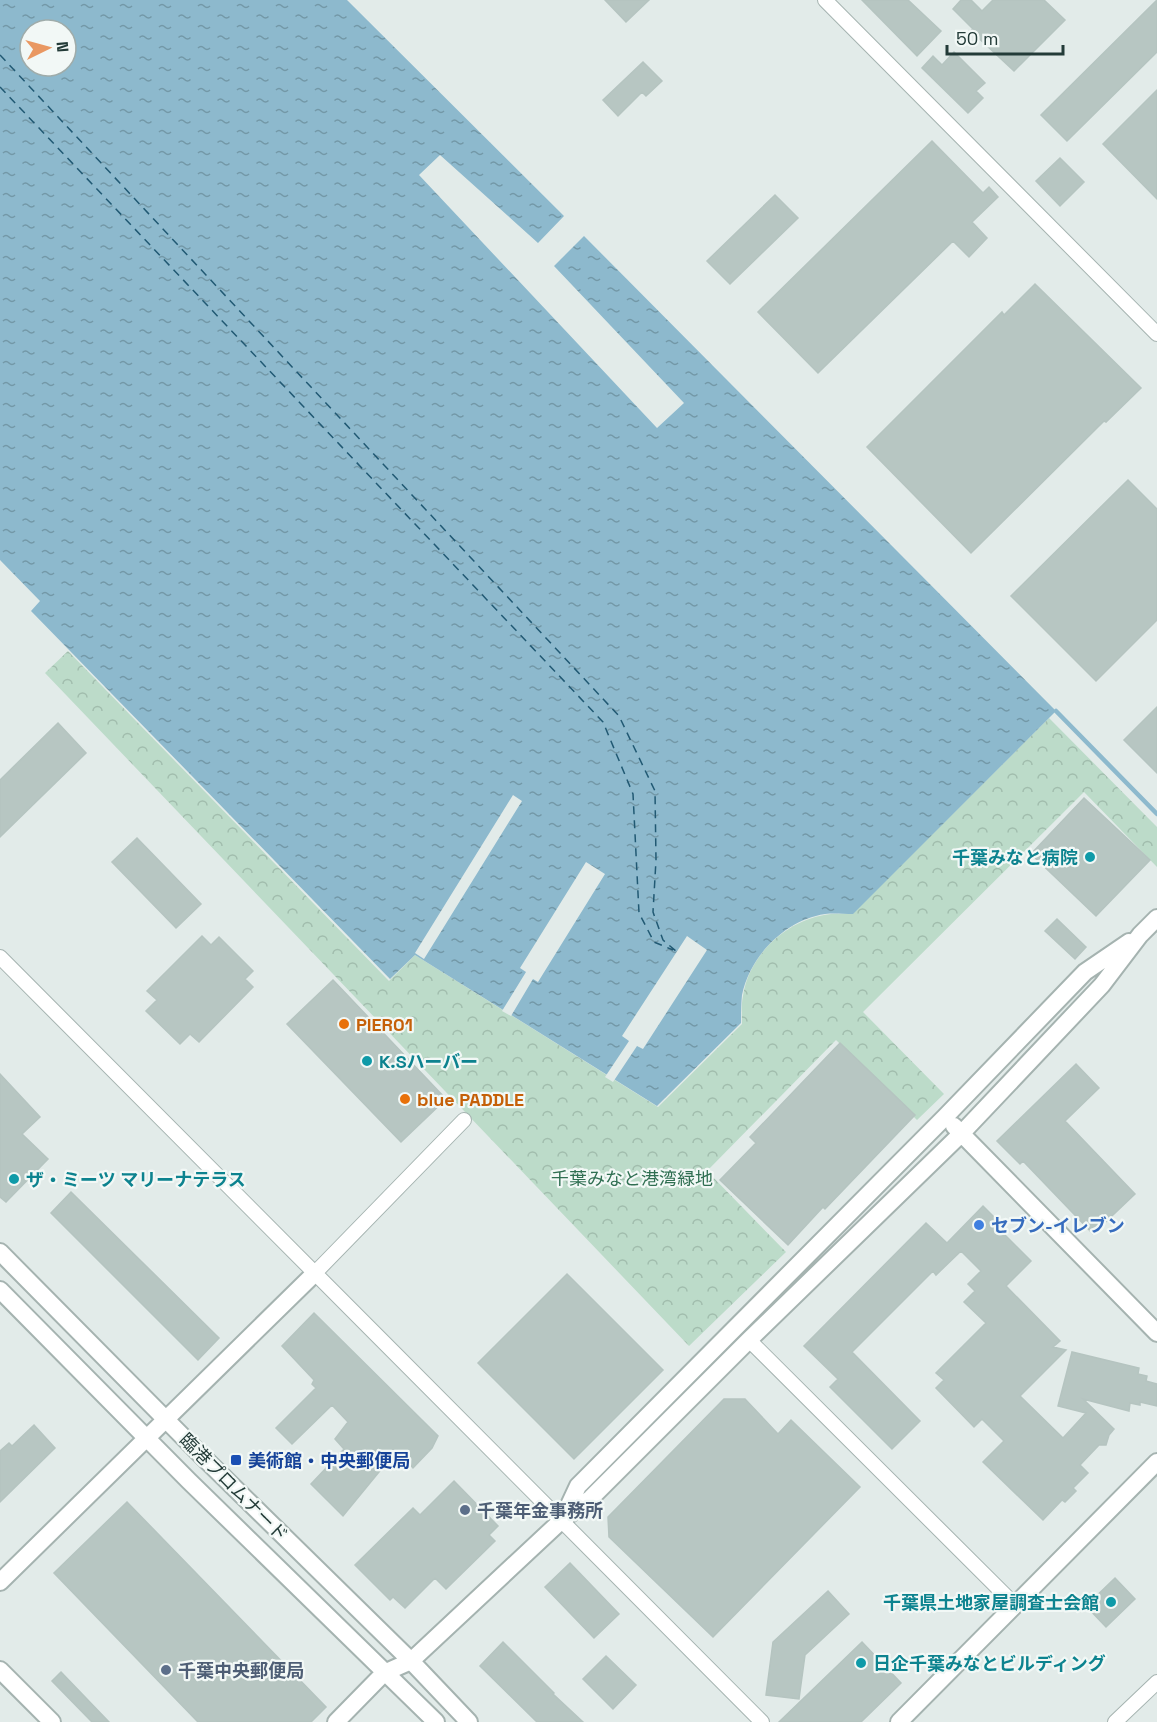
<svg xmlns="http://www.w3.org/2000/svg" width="1157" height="1722" font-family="'Space Grotesk','Noto Sans JP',sans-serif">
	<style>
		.park { fill: url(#park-crowns) }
		.water { fill: url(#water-ripples); fill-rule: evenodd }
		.pier { fill: #e2ebe9 }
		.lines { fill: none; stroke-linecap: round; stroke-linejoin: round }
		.stream { stroke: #8db9cd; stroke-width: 4.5 }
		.ferry { stroke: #215973; stroke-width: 1.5; stroke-dasharray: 8 6; stroke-linecap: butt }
		.building { fill: #b7c6c2; stroke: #b5c4c0; stroke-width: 1.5 }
		.minor-casing { stroke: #a5b3b0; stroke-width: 16 }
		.tertiary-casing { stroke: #a5b3b0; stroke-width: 20 }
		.minor { stroke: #fff; stroke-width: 14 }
		.tertiary { stroke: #fff; stroke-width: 16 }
		.culture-dot { fill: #0f9aa8; stroke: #f2f8f6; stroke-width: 2 }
		.food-dot { fill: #e8710a; stroke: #f2f8f6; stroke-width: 2 }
		.shop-dot { fill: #3f7fe0; stroke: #f2f8f6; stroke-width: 2 }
		.transit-dot { fill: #1a4fb4; stroke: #f2f8f6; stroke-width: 2 }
		.service-dot { fill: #5c6f8a; stroke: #f2f8f6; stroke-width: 2 }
		.labels { text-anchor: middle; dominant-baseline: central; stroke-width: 4.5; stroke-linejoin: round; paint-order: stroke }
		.culture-label { font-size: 18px; font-weight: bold; fill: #0d838f; stroke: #f2f8f6; text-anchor: start }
		.food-label { font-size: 18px; font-weight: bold; fill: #c56008; stroke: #f2f8f6; text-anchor: start }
		.park-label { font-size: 18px; fill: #306f52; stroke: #f2f8f6 }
		.shop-label { font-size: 18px; font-weight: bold; fill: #366cbe; stroke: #f2f8f6; text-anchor: start }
		.transit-label { font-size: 18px; font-weight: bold; fill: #164399; stroke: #f2f8f6; text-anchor: start }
		.street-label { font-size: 18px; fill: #233b38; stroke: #f2f8f6 }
		.service-label { font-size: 18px; font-weight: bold; fill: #4e5e75; stroke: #f2f8f6; text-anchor: start }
	</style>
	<defs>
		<pattern id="park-crowns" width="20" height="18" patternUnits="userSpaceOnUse" patternTransform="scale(1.5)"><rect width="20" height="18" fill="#bcdbc9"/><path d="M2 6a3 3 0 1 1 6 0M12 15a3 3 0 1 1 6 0" fill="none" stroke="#a1bdad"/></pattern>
		<pattern id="water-ripples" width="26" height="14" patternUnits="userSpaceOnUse" patternTransform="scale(1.5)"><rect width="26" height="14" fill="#8db9cd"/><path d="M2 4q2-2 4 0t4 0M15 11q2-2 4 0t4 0" fill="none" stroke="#7398a7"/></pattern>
	</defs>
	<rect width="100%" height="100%" fill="#e2ebe9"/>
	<path class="park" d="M68 651 389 981 415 955 658 1107 742 1024C742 1015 741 1005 743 996 749 955 785 922 824 915 833 913 843 914 853 913L1049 718 1157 827V867L1084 792 863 1012 944 1094 917 1120 836 1040 707 1171 786 1252 689 1346 45 673Z"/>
	<path class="water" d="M0 0H347L564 216 538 243 440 155 419 175 657 428 684 403 554 266 584 236 1056 711 853 914C844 914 834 913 825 914 785 920 750 956 742 995 741 1004 741 1014 741 1023L657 1106 415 955 390 979 31 611 40 601 0 560ZM30 30H66V66H30Z"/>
	<path class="pier" d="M513 795 522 801 424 959 415 953Z
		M586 862 605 874 538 982 533 979 511 1016 502 1011 526 972 520 968Z
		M687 936 707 950 643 1049 637 1046 613 1082 605 1077 629 1041 622 1036Z"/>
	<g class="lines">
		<path class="stream" d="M1056 711 1157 814"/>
		<path class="ferry" d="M0 55 619 716 655 791 656 860 653 912 663 940 677 952
			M0 87 603 722 633 794 639 913 654 942 673 950"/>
	</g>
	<path class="building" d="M605 0H649L626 22Z
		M862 0H908L941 31 917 56Z
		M961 0H971L982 11 993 0H1044L1065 20 1014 71 971 31 973 29 953 9Z
		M1157 0V52L1067 141 1041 115Z
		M954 52 985 83 976 91 983 98 968 113 922 68 933 56 942 65Z
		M643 62 662 81 646 96 642 92 618 116 603 100Z
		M1157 90V199L1103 144Z
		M932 141 983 193 989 187 998 197 972 222 987 238 969 257 953 241 818 373 758 312Z
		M1060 158 1084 182 1060 206 1036 181Z
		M775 195 798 218 730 284 707 261Z
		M1035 284 1141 388 1106 422 1104 421 971 553 867 447 1002 312 1004 315Z
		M1128 480 1157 509V620L1096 681 1011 596Z
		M1157 707V773L1124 740Z
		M58 723 86 753 0 837V780Z
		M1084 798 1150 860 1096 916 1031 854Z
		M137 838 201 904 176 928 112 862Z
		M1057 919 1086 947 1075 959 1045 931Z
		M202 936 211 945 219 937 253 971 245 979 253 987 199 1042 190 1034 180 1044 146 1011 157 1000 147 991Z
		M333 980 446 1099 401 1142 287 1024Z
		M840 1043 915 1115 825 1209 823 1207 788 1245 720 1180 756 1143 750 1137Z
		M1076 1064 1099 1088 1065 1121 1135 1194 1093 1234 1023 1161 1020 1164 997 1141Z
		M0 1074 40 1117 22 1134 48 1159 6 1202 0 1197Z
		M71 1192 219 1338 198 1360 51 1213Z
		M983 1206 1000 1223 997 1227 1031 1261 1006 1286 1060 1341 1053 1347 1066 1350 1020 1396 1063 1438 1086 1413 1058 1406 1072 1352 1139 1368 1138 1374 1147 1376 1146 1381 1157 1384V1406L1140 1402V1405L1130 1403 1129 1411 1083 1399 1114 1429 1109 1435 1106 1445H1099L1080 1465 1088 1473 1073 1488 1076 1491 1065 1502 1062 1500 1043 1520 983 1462 1004 1441 982 1419 974 1427 936 1388 944 1380 936 1373 986 1323 964 1302 975 1291 968 1284 981 1271 961 1251 936 1275 933 1271 852 1352 920 1421 892 1449 830 1387 838 1379 804 1346 926 1223 947 1243Z
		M567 1274 663 1370 574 1459 478 1363Z
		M314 1313 438 1436 432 1448 413 1468 397 1450 343 1516 311 1484 344 1449 335 1439 348 1422 332 1405 292 1444 276 1428 316 1388 312 1384 314 1380 282 1346Z
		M724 1399H745L778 1434 791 1420 860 1487 713 1637 609 1537 608 1517Z
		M34 1425 55 1448 0 1502V1451L9 1443 12 1446Z
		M454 1481 498 1526 489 1535 495 1541 446 1589 435 1578 405 1608 393 1597 390 1600 355 1565 413 1508 420 1515Z
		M127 1502 326 1707 311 1722H198L54 1573Z
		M570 1563 619 1614 594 1638 545 1587Z
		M1115 1578 1135 1599 1106 1627 1086 1606Z
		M828 1591 849 1614 805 1655 799 1699 766 1695 773 1642Z
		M503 1642 554 1693 553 1694 583 1722H537L480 1666Z
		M862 1642 901 1683 861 1722H779Z
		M606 1656 636 1685 613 1709 583 1679Z
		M61 1672 109 1722H92L52 1681Z"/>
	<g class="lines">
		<defs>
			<path id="minor" d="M825 0 1157 334
				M0 957C253 1213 509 1466 762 1722
				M314 1274 464 1120
				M749 1340 1015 1605
				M1115 1722 1157 1682"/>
			<path id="tertiary" d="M954 1126 1157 1333
				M0 1252 203 1457 411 1661 469 1722
				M0 1290 189 1481 436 1722
				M564 1516 578 1486 945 1117 1085 972 1129 942
				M0 1582 314 1274
				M0 1670 52 1722
				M336 1722 384 1673 411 1661 562 1520 591 1498 749 1340 961 1134 1102 985 1140 935 1157 918
				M899 1722 1157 1462"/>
		</defs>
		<use href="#minor" class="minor-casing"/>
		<use href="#tertiary" class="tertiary-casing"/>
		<use href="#minor" class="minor"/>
		<use href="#tertiary" class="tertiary"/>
	</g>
	<g class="culture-dot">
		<circle cx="1090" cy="857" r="6"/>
		<circle cx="367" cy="1061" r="6"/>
		<circle cx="14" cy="1179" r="6"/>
		<circle cx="1111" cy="1602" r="6"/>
		<circle cx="861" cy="1663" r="6"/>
	</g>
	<g class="food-dot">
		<circle cx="344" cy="1024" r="6"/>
		<circle cx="405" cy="1099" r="6"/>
	</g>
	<circle class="shop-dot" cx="979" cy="1225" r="6"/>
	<rect class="transit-dot" x="230" y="1454" width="12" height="12" rx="3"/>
	<g class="service-dot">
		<circle cx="465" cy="1510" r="6"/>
		<circle cx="166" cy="1670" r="6"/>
	</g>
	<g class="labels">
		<g class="culture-label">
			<text x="1078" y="857" text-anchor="end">千葉みなと病院</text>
			<text x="379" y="1061">K.Sハーバー</text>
			<text x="26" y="1179">ザ・ミーツ マリーナテラス</text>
			<text x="1099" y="1602" text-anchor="end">千葉県土地家屋調査士会館</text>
			<text x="873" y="1663">日企千葉みなとビルディング</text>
		</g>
		<g class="food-label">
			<text x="356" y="1024">PIER01</text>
			<text x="417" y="1099">blue PADDLE</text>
		</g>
		<g class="park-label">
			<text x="632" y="1178">千葉みなと港湾緑地</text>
		</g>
		<g class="shop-label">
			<text x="991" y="1225">セブン-イレブン</text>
		</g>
		<g class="transit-label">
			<text x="248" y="1460">美術館・中央郵便局</text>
		</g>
		<g class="street-label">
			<text transform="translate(234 1487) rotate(45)">臨港プロムナード</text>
		</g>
		<g class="service-label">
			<text x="477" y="1510">千葉年金事務所</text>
			<text x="178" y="1670">千葉中央郵便局</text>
		</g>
	</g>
	<g transform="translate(48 48) rotate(85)"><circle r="28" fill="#f2f8f6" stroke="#9facaa" stroke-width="1.5"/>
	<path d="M0-4.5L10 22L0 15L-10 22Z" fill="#e99862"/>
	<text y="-9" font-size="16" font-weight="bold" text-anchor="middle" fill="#233b38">N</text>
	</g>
	<path d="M947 45v9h116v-9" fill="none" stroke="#233b38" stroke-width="3"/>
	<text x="956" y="45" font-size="18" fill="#233b38" stroke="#f2f8f6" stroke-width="4.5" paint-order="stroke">50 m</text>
</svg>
